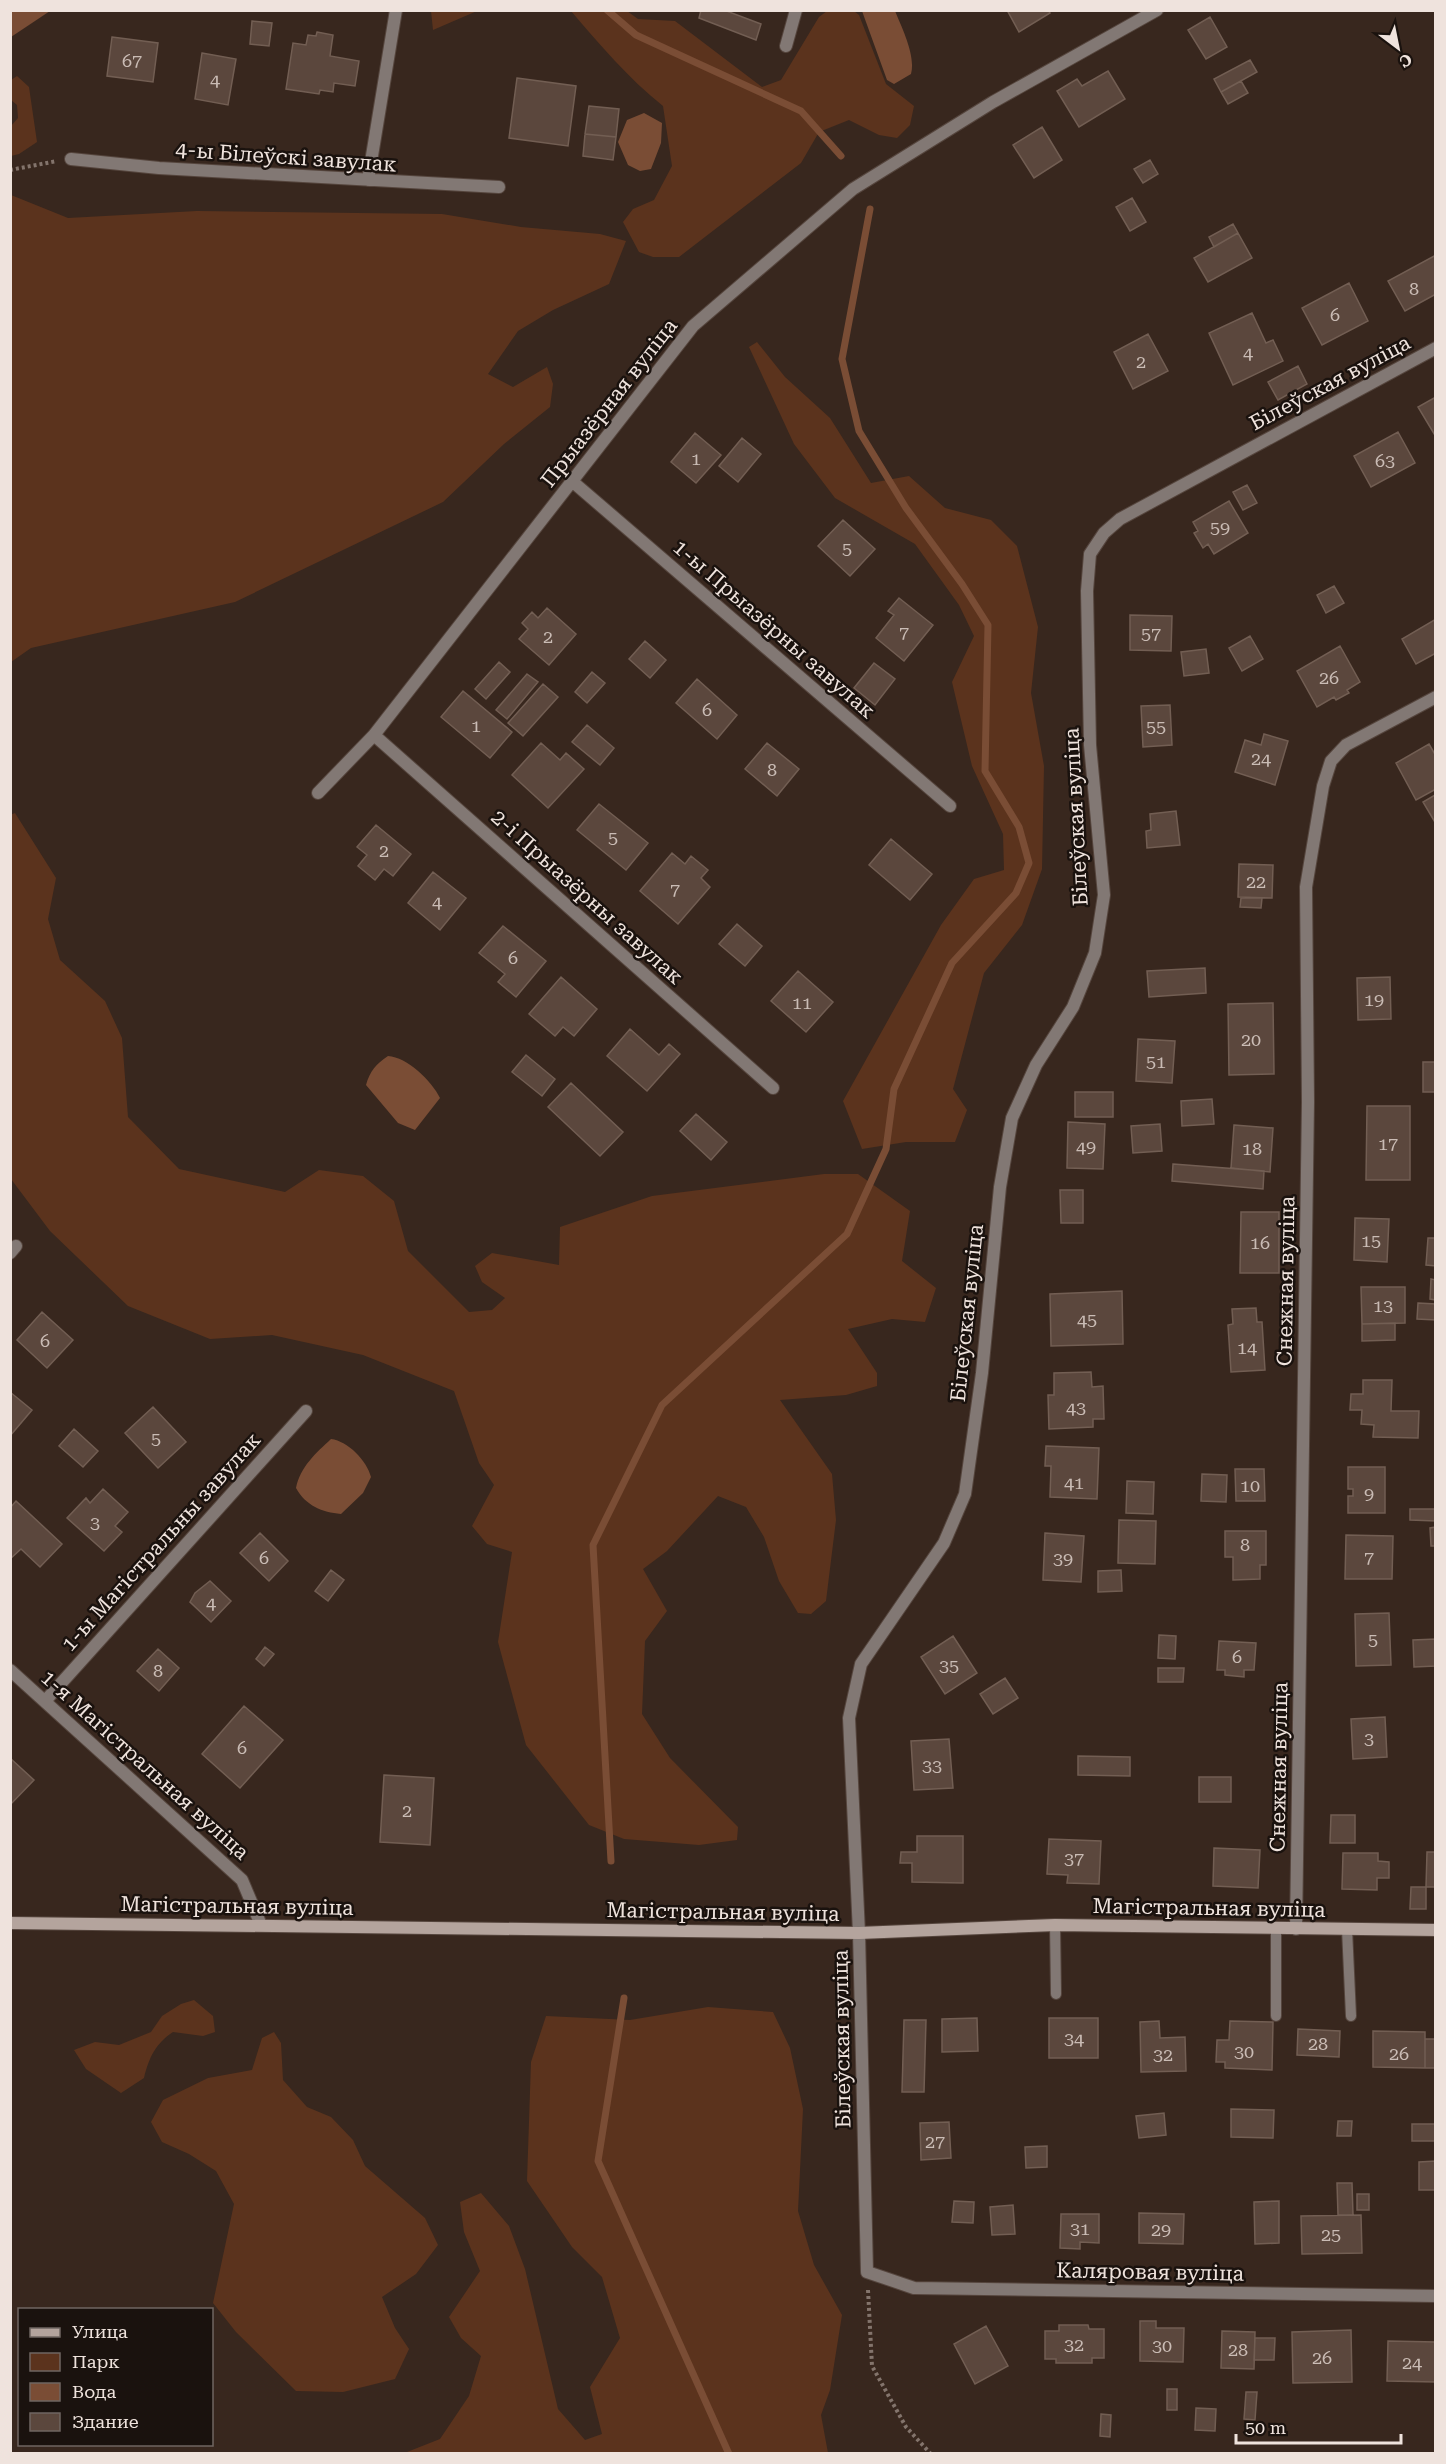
<svg xmlns="http://www.w3.org/2000/svg" width="1446" height="2464" font-family="'Roboto Serif',serif">
	<style>
		.green { fill: #5b331d }
		.water { fill: #7a4d35 }
		.lines { fill: none; stroke-linecap: round; stroke-linejoin: round }
		.stream { stroke: #7a4d35; stroke-width: 7 }
		.building { fill: #5b473d; stroke: #725e53; stroke-width: 1.5 }
		.lane-casing { stroke: #55453d; stroke-width: 12 }
		.street-casing { stroke: #55453d; stroke-width: 14 }
		.secondary-casing { stroke: #55453d; stroke-width: 14 }
		.path { stroke: #83746c; stroke-width: 4; stroke-dasharray: 3 3; stroke-linecap: butt }
		.lane { stroke: #827874; stroke-width: 10 }
		.street { stroke: #827874; stroke-width: 12 }
		.secondary { stroke: #b4a49d; stroke-width: 12 }
		.labels { text-anchor: middle; dominant-baseline: central; stroke-width: 5; stroke-linejoin: round; paint-order: stroke }
		.number-label { font-size: 18px; fill: #cabcb5 }
		.street-label { font-size: 21px; fill: #efe3dd; stroke: #1a120e }
	</style>
	<rect width="100%" height="100%" fill="#38271e"/>
	<path class="green" d="M431 11V10L477 11 433 30Z
		M571 11H627L638 19 675 21 762 87 781 80 819 17 827 11H854L859 15 886 84 914 106 910 125 897 138 879 135 849 120 819 132 801 163 679 257H653L639 252 623 222 633 209 654 200 672 166 663 106C628 78 600 45 571 11Z
		M17 76 29 87 37 142 19 154 11 156V126L18 118 17 105 11 100V80Z
		M11 195 68 218 197 211 442 214 521 227 600 234 626 241 609 284 553 310 518 331 488 374 513 387 547 367 553 384 550 407 504 444 443 502 235 602 31 648 11 662Z
		M757 342 785 377 830 418 871 483 909 476 945 508 991 520 1017 546 1038 627 1031 693 1044 766 1042 869 1022 925 984 973 953 1089 967 1110 955 1142H906L862 1149 843 1101 941 925 974 879 1004 870 1003 834 972 766 952 682 974 636 959 605 915 544 835 498 794 444 749 347Z
		M15 813 56 878 48 919 60 960 105 1001 122 1038 128 1117 179 1169 285 1192 319 1170 363 1176 394 1201 408 1251 469 1312 492 1310 505 1298 482 1282 475 1266 492 1253 559 1265 560 1227 652 1196 824 1174H858L910 1211 902 1261 936 1288 925 1322 892 1319 848 1329 877 1373V1386L846 1395 780 1400 832 1474 836 1520 826 1601 811 1614 798 1613 779 1581 764 1537 746 1507 718 1496 667 1551 643 1569 667 1611 645 1641 642 1714 670 1758 738 1827 737 1840 699 1845 624 1839 589 1825 526 1745 498 1642 512 1552 487 1544 472 1526 494 1485 479 1463 454 1391 363 1355 272 1335 210 1339 128 1306 50 1231 11 1179 10 815Z
		M194 2000 213 2016 215 2032 203 2036 173 2032C155 2044 149 2058 144 2078L121 2093 86 2069 74 2050 95 2042 119 2045 151 2032 162 2016 181 2004Z
		M708 2007 773 2012 790 2048 803 2109 798 2211 814 2265 842 2315 830 2390 821 2415 828 2453H396L407 2452 440 2439 469 2396 481 2356 461 2338 449 2317 480 2271 464 2232 460 2202 481 2193 509 2226 525 2269 558 2409 585 2440 602 2434 590 2387 620 2338 602 2277 572 2247 527 2181 531 2062 546 2016 630 2020Z
		M274 2032 281 2043 283 2080 307 2107 331 2117 353 2140 365 2166 425 2218 438 2245 416 2274 382 2297 395 2328 409 2349 395 2379 343 2392 296 2391 236 2332 213 2303 234 2204 216 2171 189 2154 162 2142 151 2122 163 2100 208 2078 252 2070 262 2038Z"/>
	<path class="water" d="M11 10H50V11L11 37Z
		M862 11H895C902 28 916 56 911 74L894 84 887 80Z
		M644 113 662 123 661 143 651 169 640 171 628 165 618 142 627 120Z
		M388 1056C407 1057 432 1081 440 1098L415 1130 398 1123 366 1085C370 1071 376 1064 388 1056Z
		M331 1439C348 1441 367 1461 371 1477L363 1493 341 1514C322 1512 306 1506 296 1488 300 1467 316 1453 331 1439Z"/>
	<g class="lines">
		<path class="stream" d="M607 10 636 35 801 111 841 156
			M611 1861 593 1545 662 1405 847 1234 886 1149 894 1089 952 963 1016 893 1029 863 1019 827 985 771 988 625 962 584 906 508 859 431 842 359 870 209
			M624 1998 598 2161 729 2454"/>
	</g>
	<path class="building" d="M701 10H724L761 24 756 40 699 18Z
		M1007 10H1048L1050 13 1019 32Z
		M1210 17 1227 47 1206 59 1188 30Z
		M252 21 272 23 269 46 250 44Z
		M317 32 333 35 330 56 359 61 355 86 334 83 333 92 320 90 319 94 286 89 293 43 306 45 308 35 316 36Z
		M112 37 158 43 153 82 107 76Z
		M202 53 236 59 228 105 195 99Z
		M1250 60 1257 72 1221 92 1214 79Z
		M1108 71 1125 99 1079 127 1057 91 1077 79 1082 86Z
		M517 78 576 86 568 146 509 138Z
		M1241 81 1248 93 1228 104 1221 92Z
		M589 106 619 109 616 137 585 134Z
		M1042 127 1062 160 1034 178 1013 145Z
		M585 134 616 137 613 160 583 156Z
		M1150 160 1158 174 1143 183 1134 169Z
		M1132 198 1146 222 1130 231 1116 207Z
		M1233 224 1238 233 1214 247 1209 237Z
		M1238 233 1252 258 1208 282 1194 258Z
		M1436 255V294L1405 311 1388 281Z
		M1349 283 1368 321 1322 345 1302 308Z
		M1252 313 1266 343 1273 340 1283 361 1233 385 1209 333Z
		M1148 334 1168 371 1133 389 1114 352Z
		M1298 366 1307 384 1278 400 1268 382Z
		M1434 398 1436 401V437L1418 407Z
		M1398 432 1415 463 1371 487 1354 456Z
		M695 433 721 455 696 483 671 462Z
		M742 438 761 454 738 482 719 466Z
		M1247 485 1257 503 1243 510 1233 492Z
		M1229 501 1248 533 1214 554 1208 544 1203 548 1194 533 1198 531 1193 522Z
		M843 520 875 549 850 576 818 546Z
		M1334 586 1344 603 1326 613 1317 595Z
		M899 598 933 625 904 661 876 638 894 615 888 611Z
		M547 608 576 634 549 665 519 639 528 629 522 623 532 612 538 618Z
		M1130 615 1172 616 1171 651 1130 650Z
		M1436 619V653L1416 664 1402 639Z
		M1250 636 1263 659 1242 671 1229 648Z
		M645 641 666 660 650 678 629 659Z
		M1340 646 1360 682 1347 690 1349 693 1336 700 1334 697 1317 707 1297 671Z
		M1206 649 1209 673 1184 676 1181 652Z
		M499 662 510 672 486 699 475 689Z
		M874 663 895 679 875 705 854 688Z
		M592 672 605 683 587 703 575 692Z
		M527 674 538 682 507 719 496 710Z
		M697 679 737 715 717 739 676 703Z
		M543 684 558 697 523 736 508 723Z
		M463 691 512 732 490 758 441 717Z
		M1170 705 1172 745 1143 747 1141 706Z
		M587 725 614 748 600 765 572 742Z
		M1264 734 1288 741 1275 785 1235 772 1245 740 1261 745Z
		M541 743 560 760 566 753 584 769 548 808 512 775Z
		M767 743 799 769 777 796 745 769Z
		M1429 744 1436 756V789L1416 800 1396 763Z
		M1435 795H1436V824L1423 802Z
		M599 804 648 843 626 870 577 830Z
		M1176 811 1180 845 1147 848 1146 831 1151 830 1150 814Z
		M376 825 411 854 393 876 384 869 375 880 358 866 367 855 357 847Z
		M891 839 932 874 910 900 869 865Z
		M672 853 685 864 691 856 708 870 701 878 710 887 678 924 640 891Z
		M1239 864 1273 865 1272 898 1238 897Z
		M433 872 466 898 440 930 408 903Z
		M1241 898H1262L1261 908 1240 907Z
		M737 924 762 946 745 966 719 944Z
		M503 926 546 961 516 997 498 982 505 974 479 953Z
		M1205 968 1206 993 1149 997 1147 971Z
		M798 971 833 1002 806 1032 771 1001Z
		M561 977 597 1009 574 1036 563 1027 555 1036 529 1014Z
		M1390 977 1391 1019 1358 1020 1357 978Z
		M1273 1003 1274 1074 1229 1075 1228 1004Z
		M630 1029 659 1055 669 1044 680 1054 647 1091 607 1056Z
		M1138 1039 1175 1041 1172 1083 1136 1081Z
		M526 1055 555 1079 542 1096 512 1072Z
		M1423 1062H1436V1092H1423Z
		M571 1083 623 1132 600 1156 548 1107Z
		M1075 1092H1113V1117H1075Z
		M1212 1099 1214 1124 1182 1126 1181 1101Z
		M1367 1106H1410V1180H1366Z
		M696 1114 727 1142 711 1160 680 1131Z
		M1068 1122 1105 1124 1103 1169 1067 1168Z
		M1160 1124 1162 1151 1133 1153 1131 1126Z
		M1234 1125 1273 1128 1270 1172 1231 1168Z
		M1173 1164 1264 1171 1263 1189 1172 1181Z
		M1060 1190H1083V1223H1061Z
		M1241 1212H1279V1273H1240Z
		M1355 1218 1389 1219 1387 1262 1354 1260Z
		M1428 1238H1436V1266L1426 1265Z
		M1431 1279 1436 1280V1300L1430 1299Z
		M1361 1287H1405V1323L1362 1324Z
		M1122 1291 1123 1344 1051 1346 1050 1294Z
		M1418 1303 1436 1304V1320L1417 1319Z
		M1256 1308 1257 1322H1262L1265 1370 1231 1372 1228 1325 1233 1324 1232 1309Z
		M42 1312 73 1340 47 1368 17 1340Z
		M1395 1323V1340L1362 1341V1324Z
		M1091 1372 1092 1387 1103 1386 1104 1419H1093V1427L1049 1429 1048 1395H1054V1373Z
		M1363 1380H1392L1391 1411H1419L1418 1438 1373 1437 1374 1425 1361 1424 1362 1410H1350L1351 1394H1363Z
		M10 1392 32 1410 10 1436Z
		M153 1407 186 1442 158 1468 125 1433Z
		M74 1429 98 1451 83 1467 59 1446Z
		M1046 1446 1099 1448 1097 1499 1050 1497 1051 1466H1045Z
		M1348 1467H1385V1513H1348V1496H1353V1489H1348Z
		M1235 1469H1264L1265 1501H1236Z
		M1202 1474 1227 1475 1226 1502 1201 1501Z
		M1127 1481 1154 1482 1153 1514 1126 1513Z
		M103 1489 128 1512 115 1526 122 1532 104 1551 67 1518 86 1498 90 1503Z
		M16 1501 62 1544 40 1567 21 1549 10 1559V1508Z
		M1410 1509H1436V1521L1410 1520Z
		M1119 1520 1156 1521 1155 1564 1118 1563Z
		M1436 1527V1546H1431L1430 1528Z
		M1225 1531H1266V1565H1260V1579L1233 1580V1557H1225Z
		M260 1533 288 1561 269 1581 240 1553Z
		M1045 1533 1084 1536 1081 1582 1043 1580Z
		M1346 1535 1393 1536 1392 1579H1345Z
		M331 1570 344 1580 328 1601 315 1591Z
		M1121 1570 1122 1591 1098 1592V1571Z
		M210 1581 231 1601 211 1622 190 1602 195 1593Z
		M1389 1613 1391 1665 1356 1666 1355 1614Z
		M1159 1635 1176 1636 1175 1659 1158 1658Z
		M953 1636 977 1673 945 1694 921 1657Z
		M1436 1639V1666L1414 1667 1413 1640Z
		M1219 1641 1256 1643 1254 1670H1244V1677L1225 1675V1670H1217Z
		M265 1647 274 1654 264 1666 256 1659Z
		M158 1649 179 1668 159 1691 137 1671Z
		M1158 1668H1184L1183 1682H1158Z
		M1005 1678 1018 1698 993 1714 980 1694Z
		M244 1706 283 1740 240 1788 202 1754Z
		M1385 1717 1387 1757 1353 1759 1351 1719Z
		M949 1739 953 1788 914 1790 911 1741Z
		M1078 1756 1130 1757V1776L1078 1775Z
		M10 1758 34 1780 10 1805Z
		M384 1775 434 1778 430 1845 380 1842Z
		M1199 1777H1231V1802H1199Z
		M1331 1815H1355V1843H1330Z
		M917 1836H963V1883L912 1882V1863H900L901 1852H917Z
		M1049 1839 1101 1841 1099 1884 1067 1883 1068 1875 1047 1874Z
		M1214 1848 1260 1850 1258 1888 1213 1886Z
		M1427 1852H1436V1887H1426Z
		M1343 1853H1378V1861L1389 1862V1878H1377V1890L1342 1889Z
		M1411 1887H1426V1909H1410Z
		M977 2018 978 2051 942 2052V2019Z
		M1049 2018H1098V2058H1049Z
		M904 2020H926L924 2092H902Z
		M1159 2021 1160 2038 1185 2037 1186 2071 1141 2072 1140 2022Z
		M1230 2021 1273 2022 1272 2070 1225 2068V2062H1216L1217 2040H1229Z
		M1298 2029 1340 2031 1339 2057 1297 2055Z
		M1373 2031 1425 2032V2068L1373 2067Z
		M1425 2039H1436V2068H1425Z
		M1231 2109 1274 2110 1273 2138 1231 2137Z
		M1164 2113 1166 2135 1139 2138 1136 2116Z
		M1338 2121H1352L1351 2136H1337Z
		M949 2122 951 2158 921 2160 920 2123Z
		M1412 2124H1436V2141H1412Z
		M1047 2146V2167L1026 2168 1025 2147Z
		M1436 2161V2190H1419V2162Z
		M1337 2183H1352L1353 2215H1338Z
		M1357 2194H1369V2210H1357Z
		M954 2201 974 2202 973 2223 952 2222Z
		M1279 2201V2243L1255 2244 1254 2202Z
		M1013 2205 1015 2234 992 2235 990 2207Z
		M1139 2213 1184 2214 1183 2244 1139 2243Z
		M1061 2214H1099V2243L1080 2242V2249L1060 2248Z
		M1361 2215 1362 2253 1302 2254 1301 2216Z
		M1140 2321H1156V2328H1184L1183 2362 1140 2361Z
		M1059 2325H1088L1089 2329H1104V2358H1092V2363H1056V2359H1045V2331H1059Z
		M986 2326 1008 2366 975 2384 954 2344Z
		M1351 2330 1352 2382 1293 2383 1292 2332Z
		M1222 2331 1255 2332 1254 2369 1221 2368Z
		M1255 2338H1275L1274 2360H1254Z
		M1388 2341 1436 2342V2382L1387 2381Z
		M1167 2389H1177V2410H1167Z
		M1246 2392H1257L1255 2420 1244 2419Z
		M1196 2408 1216 2409 1215 2431 1195 2430Z
		M1101 2414 1111 2415 1110 2437 1100 2436Z"/>
	<g class="lines">
		<defs>
			<path id="lane" d="M1055 1925 1056 1994
				M1276 1928V2016
				M1347 1929 1351 2016"/>
			<path id="street" d="M786 46 796 10
				M71 159 159 168 499 187
				M368 180 396 10
				M1436 348 1120 519 1104 533 1090 554 1087 591 1090 745 1104 895 1095 953 1073 1007 1036 1065 1012 1118 1000 1187 982 1373 965 1494 944 1543 861 1664 849 1718 859 1933 867 2272 914 2288 1436 2296
				M573 482 950 806
				M374 735 773 1088
				M318 793 374 735 693 326 853 189 993 102 1157 10
				M10 1253 16 1246
				M10 1670 242 1880 261 1925
				M46 1700 306 1411
				M1296 1929 1308 1102 1306 887 1323 786 1331 761 1346 745 1436 697"/>
			<path id="secondary" d="M10 1923 859 1933 1055 1925 1436 1930"/>
		</defs>
		<use href="#lane" class="lane-casing"/>
		<use href="#street" class="street-casing"/>
		<use href="#secondary" class="secondary-casing"/>
		<path class="path" d="M10 170 57 161
			M868 2290 872 2366 906 2427 931 2454"/>
		<use href="#lane" class="lane"/>
		<use href="#street" class="street"/>
		<use href="#secondary" class="secondary"/>
	</g>
	<g class="labels">
		<g class="number-label">
			<text x="132" y="60">67</text>
			<text x="215" y="79">4</text>
			<text x="1414" y="288">8</text>
			<text x="1335" y="314">6</text>
			<text x="1248" y="352">4</text>
			<text x="1141" y="361">2</text>
			<text x="696" y="458">1</text>
			<text x="1385" y="460">63</text>
			<text x="1220" y="527">59</text>
			<text x="847" y="548">5</text>
			<text x="904" y="632">7</text>
			<text x="1151" y="633">57</text>
			<text x="548" y="636">2</text>
			<text x="1329" y="677">26</text>
			<text x="707" y="709">6</text>
			<text x="476" y="725">1</text>
			<text x="1156" y="726">55</text>
			<text x="1261" y="758">24</text>
			<text x="772" y="769">8</text>
			<text x="613" y="837">5</text>
			<text x="384" y="850">2</text>
			<text x="1256" y="881">22</text>
			<text x="675" y="889">7</text>
			<text x="437" y="901">4</text>
			<text x="513" y="957">6</text>
			<text x="1374" y="999">19</text>
			<text x="802" y="1002">11</text>
			<text x="1251" y="1039">20</text>
			<text x="1156" y="1061">51</text>
			<text x="1388" y="1143">17</text>
			<text x="1086" y="1146">49</text>
			<text x="1252" y="1148">18</text>
			<text x="1371" y="1240">15</text>
			<text x="1260" y="1242">16</text>
			<text x="1383" y="1305">13</text>
			<text x="1087" y="1319">45</text>
			<text x="45" y="1340">6</text>
			<text x="1247" y="1347">14</text>
			<text x="1076" y="1407">43</text>
			<text x="156" y="1438">5</text>
			<text x="1074" y="1482">41</text>
			<text x="1250" y="1485">10</text>
			<text x="1369" y="1493">9</text>
			<text x="95" y="1522">3</text>
			<text x="1245" y="1544">8</text>
			<text x="264" y="1557">6</text>
			<text x="1369" y="1557">7</text>
			<text x="1063" y="1558">39</text>
			<text x="211" y="1602">4</text>
			<text x="1373" y="1639">5</text>
			<text x="1237" y="1656">6</text>
			<text x="949" y="1665">35</text>
			<text x="158" y="1670">8</text>
			<text x="1369" y="1738">3</text>
			<text x="242" y="1747">6</text>
			<text x="932" y="1765">33</text>
			<text x="407" y="1810">2</text>
			<text x="1074" y="1858">37</text>
			<text x="1074" y="2038">34</text>
			<text x="1318" y="2043">28</text>
			<text x="1244" y="2051">30</text>
			<text x="1399" y="2053">26</text>
			<text x="1163" y="2054">32</text>
			<text x="935" y="2141">27</text>
			<text x="1080" y="2228">31</text>
			<text x="1161" y="2229">29</text>
			<text x="1331" y="2234">25</text>
			<text x="1074" y="2344">32</text>
			<text x="1162" y="2345">30</text>
			<text x="1238" y="2349">28</text>
			<text x="1322" y="2357">26</text>
			<text x="1412" y="2362">24</text>
		</g>
		<g class="street-label">
			<text transform="translate(286 157) rotate(4)">4-ы Білеўскі завулак</text>
			<text transform="translate(1330 383) rotate(-28)">Білеўская вуліца</text>
			<text transform="translate(609 403) rotate(-52)">Прыазёрная вуліца</text>
			<text transform="translate(774 629) rotate(41)">1-ы Прыазёрны завулак</text>
			<text transform="translate(1076 817) rotate(-93)">Білеўская вуліца</text>
			<text transform="translate(587 897) rotate(42)">2-і Прыазёрны завулак</text>
			<text transform="translate(1286 1281) rotate(-89)">Снежная вуліца</text>
			<text transform="translate(967 1313) rotate(-84)">Білеўская вуліца</text>
			<text transform="translate(161 1542) rotate(-48)">1-ы Магістральны завулак</text>
			<text transform="translate(145 1765) rotate(42)">1-я Магістральная вуліца</text>
			<text transform="translate(1279 1767) rotate(-89)">Снежная вуліца</text>
			<text transform="translate(237 1906) rotate(1)">Магістральная вуліца</text>
			<text transform="translate(1209 1908) rotate(1)">Магістральная вуліца</text>
			<text transform="translate(723 1912) rotate(1)">Магістральная вуліца</text>
			<text transform="translate(842 2039) rotate(-91)">Білеўская вуліца</text>
			<text transform="translate(1150 2272) rotate(1)">Каляровая вуліца</text>
		</g>
	</g>
	<rect width="1446" height="2464" fill="none" stroke="#efe3dd" stroke-width="24"/>
	<rect x="18" y="2308" width="195" height="138" fill="#1a120e" stroke="#6f6661" stroke-width="1.5"/>
	<rect x="30" y="2328" width="30" height="9" fill="#b4a49d" stroke="#6f6661" stroke-width="1.5"/>
	<text x="72" y="2338" font-size="18" fill="#efe3dd">Улица</text>
	<rect x="30" y="2353" width="30" height="18" fill="#5b331d" stroke="#6f6661" stroke-width="1.5"/>
	<text x="72" y="2368" font-size="18" fill="#efe3dd">Парк</text>
	<rect x="30" y="2383" width="30" height="18" fill="#7a4d35" stroke="#6f6661" stroke-width="1.5"/>
	<text x="72" y="2398" font-size="18" fill="#efe3dd">Вода</text>
	<rect x="30" y="2413" width="30" height="18" fill="#5b473d" stroke="#6f6661" stroke-width="1.5"/>
	<text x="72" y="2428" font-size="18" fill="#efe3dd">Здание</text>
	<g transform="translate(1398 48) rotate(148)" stroke="#1a120e" stroke-width="4.5" paint-order="stroke">
	<path d="M0-4.5L10 22L0 15L-10 22Z" fill="#efe3dd"/>
	<text y="-9" font-size="16" font-weight="bold" text-anchor="middle" fill="#efe3dd">С</text>
	</g>
	<path d="M1236 2434v9h165v-9" fill="none" stroke="#efe3dd" stroke-width="3"/>
	<text x="1245" y="2434" font-size="18" fill="#efe3dd" stroke="#1a120e" stroke-width="4.5" paint-order="stroke">50 m</text>
</svg>
